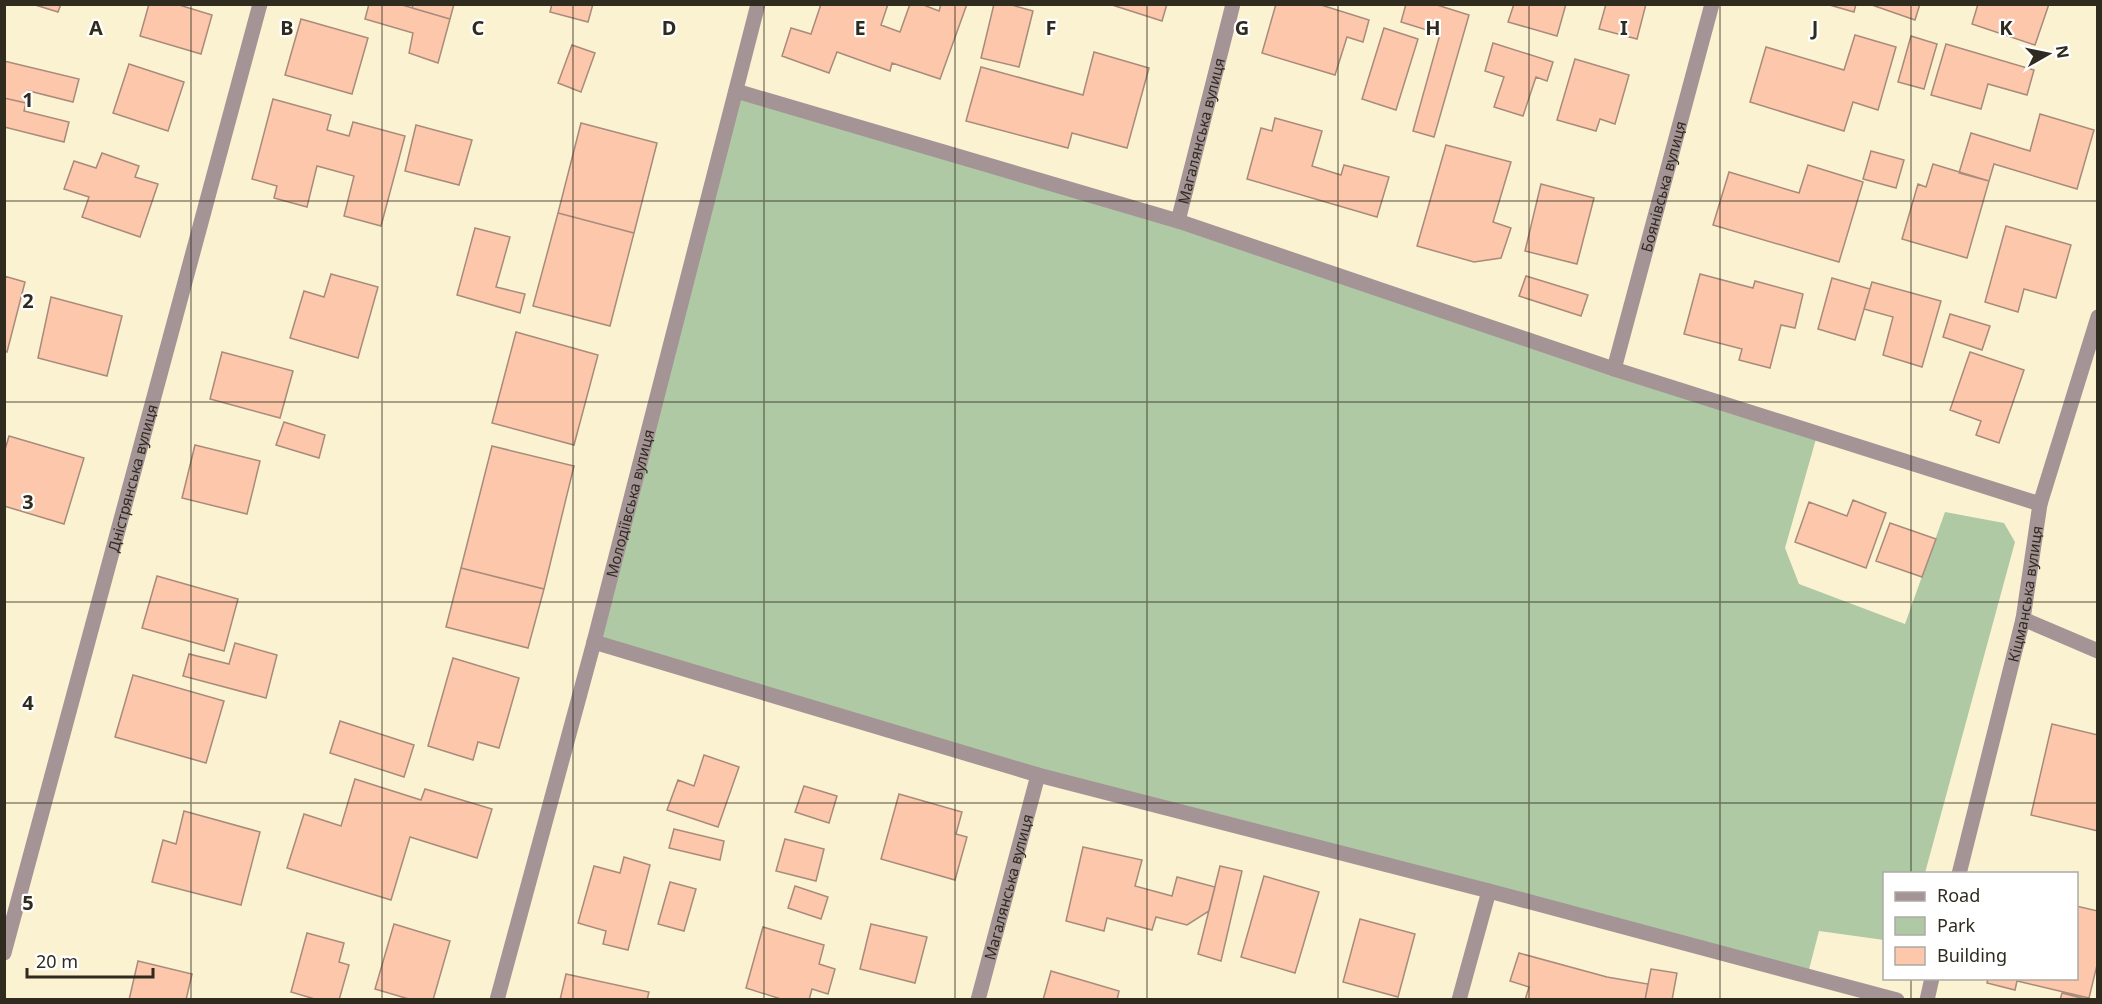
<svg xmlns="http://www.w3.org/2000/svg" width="2102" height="1004" font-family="'Noto Sans',sans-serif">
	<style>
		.green { fill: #afc9a5 }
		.building { fill: #fcc7aa; stroke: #a98b7b; stroke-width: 1.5 }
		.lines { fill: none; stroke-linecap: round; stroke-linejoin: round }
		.minor { stroke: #a49496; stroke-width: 15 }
		.grid { fill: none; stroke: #2f2b1f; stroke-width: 1.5; stroke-opacity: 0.55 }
		.labels { text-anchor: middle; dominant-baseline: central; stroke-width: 4.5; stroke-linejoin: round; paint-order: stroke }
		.street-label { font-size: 15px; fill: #2f2b1f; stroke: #fff }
		.grid-label { font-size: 20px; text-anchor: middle; font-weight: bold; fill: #2f2b1f; stroke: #fff; stroke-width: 4.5; stroke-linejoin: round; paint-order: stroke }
	</style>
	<rect width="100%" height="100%" fill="#fbf2d2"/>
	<path class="green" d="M735 90 1177 219 1818 432 1785 548 1799 584 1905 624 1945 512 2004 523 2015 542 1925 873 1884 874V940L1819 931 1807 977 1038 775 592 643Z"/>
	<path class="building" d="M32 4H61L58 12Z
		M149 4H176L212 15 201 54 140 36Z
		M369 4H399L450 19 438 63 409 53 413 33 365 19Z
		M413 4H454L450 19 412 8Z
		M552 4H593L588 22 550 12Z
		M821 4H888L881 25 900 32 910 4H921L939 11 941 4H967L940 79 892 63 890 71 837 52 829 73 782 56 791 28 811 34Z
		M994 4H1008L1033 11 1019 67 981 58Z
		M1109 4H1167L1162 21Z
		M1276 4H1318L1369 20 1363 42 1347 37 1335 75 1262 53Z
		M1406 4H1434L1469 15 1434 137 1413 131 1440 34 1401 22Z
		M1514 4H1566L1557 36 1508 22Z
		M1606 4H1646L1637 39 1599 29Z
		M1826 4H1856L1854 12Z
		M1869 4H1920L1915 20Z
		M1978 4H2049L2035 45 1972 24Z
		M301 19 368 38 352 94 285 75Z
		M1384 28 1418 39 1396 110 1362 99Z
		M1855 35 1896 47 1878 110 1853 102 1844 131 1750 102 1766 47 1844 70Z
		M1911 36 1937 44 1924 89 1898 82Z
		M1493 43 1553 62 1547 81 1536 77 1523 116 1494 107 1504 77 1485 71Z
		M1946 44 2034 70 2027 95 1988 84 1981 109 1931 95Z
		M572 45 595 53 581 92 558 83Z
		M1094 52 1149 68 1127 148 1072 133 1068 148 966 121 981 67 1083 95Z
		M1575 59 1629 75 1615 124 1600 119 1596 131 1557 120Z
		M4 61 79 79 73 102 29 91 26 103 4 98Z
		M129 64 184 82 168 131 113 113Z
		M4 98 26 103 24 111 69 122 64 142 4 127Z
		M273 99 331 115 327 130 349 136 353 122 405 136 381 226 344 216 354 176 317 166 307 207 274 198 277 186 252 179Z
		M2040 114 2094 130 2077 189 1994 164 1989 181 1959 173 1971 133 2030 151Z
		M1275 118 1322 131 1312 166 1341 175 1344 165 1389 177 1377 217 1247 179 1261 128 1272 131Z
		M581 123 657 143 634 233 558 213Z
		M416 125 472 140 459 185 405 171Z
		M1446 145 1511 162 1493 222 1511 228 1501 258 1474 262 1417 246Z
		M1871 151 1904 160 1896 188 1863 179Z
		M102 153 139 166 135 177 158 184 140 237 82 217 89 197 64 189 74 161 96 168Z
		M1933 164 1989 181 1967 258 1902 239 1918 184 1926 187Z
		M1808 165 1863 182 1839 262 1713 225 1729 172 1799 193Z
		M1541 184 1594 198 1577 264 1525 251Z
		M558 213 634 233 610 326 533 306Z
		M2006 226 2071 245 2056 298 2024 289 2018 312 1985 302Z
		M475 228 510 237 496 287 525 294 520 313 457 295Z
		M331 274 378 287 358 358 290 338 304 291 324 297Z
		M1700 274 1753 288 1755 281 1803 294 1795 328 1781 325 1770 368 1739 360 1742 349 1684 334Z
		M4 276 25 282 7 352 4 351Z
		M1526 276 1588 295 1581 316 1519 296Z
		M1832 278 1870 289 1855 340 1818 329Z
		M1872 282 1941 301 1922 367 1883 355 1893 317 1864 309Z
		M51 297 122 316 107 376 38 358Z
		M1950 314 1990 326 1982 350 1943 337Z
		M516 332 598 355 574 445 492 423Z
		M222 352 293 371 280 418 210 399Z
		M1970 352 2024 370 1999 443 1976 435 1981 421 1950 410Z
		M284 422 325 435 319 458 276 445Z
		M9 436 84 458 64 524 4 506V453Z
		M195 445 260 461 247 514 182 498Z
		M492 446 574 466 544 589 461 568Z
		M1853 500 1886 513 1866 568 1795 542 1809 502 1847 516Z
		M1890 523 1936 539 1922 577 1876 561Z
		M461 568 544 589 528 648 446 627Z
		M157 576 238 599 224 651 142 628Z
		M235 643 277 655 266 698 183 676 189 654 229 664Z
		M453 658 519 678 499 748 478 742 473 760 428 746Z
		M133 675 224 701 206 763 115 737Z
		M340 721 414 745 404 777 330 753Z
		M2052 724 2098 735V831L2031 815Z
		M704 755 739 767 718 827 667 810 678 780 694 786Z
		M355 779 421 800 425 789 492 809 477 858 410 837 391 900 287 868 304 814 341 826Z
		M804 786 837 796 829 823 795 812Z
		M899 794 962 812 956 834 967 837 955 880 881 859Z
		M184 811 260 832 241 905 152 882 163 840 176 844Z
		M674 829 724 841 720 860 669 848Z
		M785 839 824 849 816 881 776 871Z
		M1083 847 1142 860 1135 886 1172 896 1177 877 1215 887 1209 911 1187 925 1156 917 1152 930 1107 918 1104 931 1066 921Z
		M624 857 650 865 628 950 603 944 606 931 578 923 594 866 620 873Z
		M1220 866 1242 871 1221 961 1198 954Z
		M1264 876 1319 892 1295 973 1241 957Z
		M670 882 696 889 684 931 658 924Z
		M795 886 828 897 821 919 788 908Z
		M2076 906 2098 911V961L2089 998 2017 981 2015 990 1987 983 1988 978H2076Z
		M1360 919 1415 934 1398 997 1343 982Z
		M394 924 450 941 433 1000H412L375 989Z
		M871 924 927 937 915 983 860 969Z
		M763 927 824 945 819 964 835 969 828 994 812 989 809 1000H784L746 988Z
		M307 933 344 943 339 962 349 965 339 1000H318L291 992Z
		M1519 953 1607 977 1648 984 1645 1000H1525L1529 987 1510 981Z
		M138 961 192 974 186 1000H129Z
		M1651 969 1677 973 1672 1000H1645Z
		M1051 971 1119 991 1117 1000H1043Z
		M566 974 649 992 647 1000H560Z
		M2062 993 2089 1000H2060Z"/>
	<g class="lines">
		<g class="minor">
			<path d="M736 91 1178 221 1614 369 2040 504"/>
			<path id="s1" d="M1178 221 1233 4"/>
			<path id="s2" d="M1614 369 1712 4"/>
			<path d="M2023 619 2098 651"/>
			<path d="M594 642 1038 775 1489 891 1897 1000"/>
			<path id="s3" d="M1959 874 2023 619 2040 504 2098 317"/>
			<path id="s4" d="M4 953 260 4"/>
			<path id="s5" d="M497 1000 594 642 758 4"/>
			<path id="s6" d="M978 1000 1038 775"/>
			<path d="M1459 1000 1489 891"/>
			<path d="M1927 1000 1932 978"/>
		</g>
	</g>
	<path class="grid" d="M191 4V1000M382 4V1000M573 4V1000M764 4V1000M955 4V1000M1147 4V1000M1338 4V1000M1529 4V1000M1720 4V1000M1911 4V874M4 201H2098M4 402H2098M4 602H2098M4 803H2098M1911 978V1000"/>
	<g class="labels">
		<g class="street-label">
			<text stroke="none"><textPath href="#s1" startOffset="93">Магалянська вулиця</textPath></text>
			<text stroke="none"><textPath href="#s2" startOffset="189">Боянівська вулиця</textPath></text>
			<text stroke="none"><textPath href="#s4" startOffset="492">Дністрянська вулиця</textPath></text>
			<text stroke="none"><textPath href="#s5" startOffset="514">Молодіївська вулиця</textPath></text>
			<text stroke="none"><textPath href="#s3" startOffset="288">Кіцманська вулиця</textPath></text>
			<text stroke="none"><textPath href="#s6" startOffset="117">Магалянська вулиця</textPath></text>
		</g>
	</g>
	<g class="grid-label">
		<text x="96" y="35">A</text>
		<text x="287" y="35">B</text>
		<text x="478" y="35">C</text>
		<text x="669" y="35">D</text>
		<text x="860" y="35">E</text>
		<text x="1051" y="35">F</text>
		<text x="1242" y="35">G</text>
		<text x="1433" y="35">H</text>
		<text x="1624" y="35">I</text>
		<text x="1815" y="35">J</text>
		<text x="2006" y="35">K</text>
		<text x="28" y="107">1</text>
		<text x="28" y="308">2</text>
		<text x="28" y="509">3</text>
		<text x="28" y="710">4</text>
		<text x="28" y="910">5</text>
	</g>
	<rect width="2102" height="1004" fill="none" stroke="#2f2b1f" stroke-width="12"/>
	<rect x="1883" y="872" width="195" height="108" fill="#ffffff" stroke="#acaaa5" stroke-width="1.5"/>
	<rect x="1895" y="892" width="30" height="9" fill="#a49496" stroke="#acaaa5" stroke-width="1.5"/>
	<text x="1937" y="902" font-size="18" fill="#2f2b1f">Road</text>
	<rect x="1895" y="917" width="30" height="18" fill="#afc9a5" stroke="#acaaa5" stroke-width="1.5"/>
	<text x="1937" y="932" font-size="18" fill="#2f2b1f">Park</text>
	<rect x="1895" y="947" width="30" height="18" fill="#fcc7aa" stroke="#acaaa5" stroke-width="1.5"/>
	<text x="1937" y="962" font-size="18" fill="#2f2b1f">Building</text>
	<g transform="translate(2048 54) rotate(81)" stroke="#ffffff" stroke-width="4.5" paint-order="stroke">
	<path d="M0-4.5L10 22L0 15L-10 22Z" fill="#2f2b1f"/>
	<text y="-9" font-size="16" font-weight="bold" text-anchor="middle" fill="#2f2b1f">N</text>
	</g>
	<path d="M27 968v9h126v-9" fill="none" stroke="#2f2b1f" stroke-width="3"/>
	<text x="36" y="968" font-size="18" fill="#2f2b1f" stroke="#ffffff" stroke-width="4.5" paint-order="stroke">20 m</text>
</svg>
